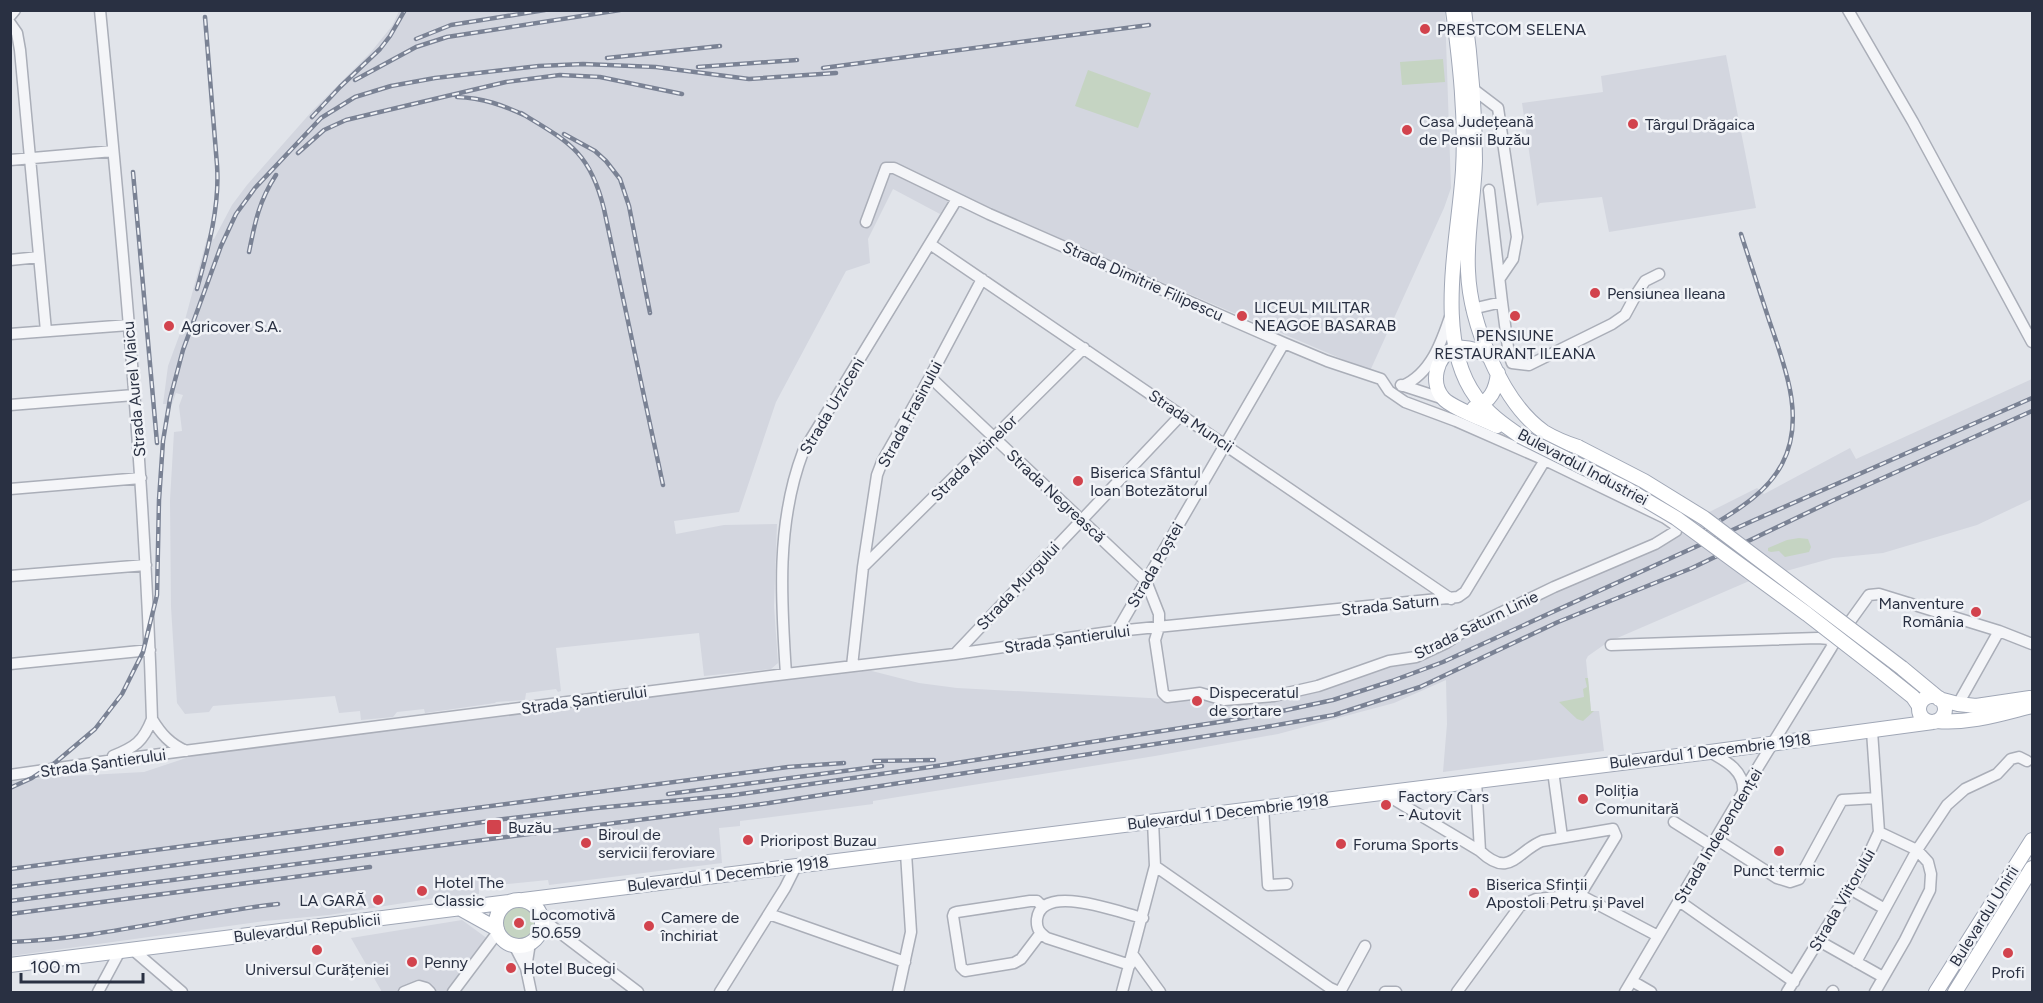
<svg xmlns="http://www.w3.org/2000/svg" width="2043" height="1003" font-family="Figtree,sans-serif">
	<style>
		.built { fill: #d3d6df }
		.green { fill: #c5d4c2 }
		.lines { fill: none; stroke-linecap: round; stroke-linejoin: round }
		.minor-casing { stroke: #aaaeb8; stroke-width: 13 }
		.major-casing { stroke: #a0a7b6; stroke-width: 16 }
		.minor { stroke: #f4f5f8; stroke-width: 10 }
		.major { stroke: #fff; stroke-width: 14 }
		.rail-casing { stroke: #7a8294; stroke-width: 4.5 }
		.rail { stroke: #f1f3f7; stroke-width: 2; stroke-dasharray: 7; stroke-linecap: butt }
		.major-bridge-casing { stroke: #a0a7b6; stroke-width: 16; stroke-linecap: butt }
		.major-bridge { stroke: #fff; stroke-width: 14 }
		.poi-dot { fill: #d2434d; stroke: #f1f3f7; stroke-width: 2 }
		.labels { text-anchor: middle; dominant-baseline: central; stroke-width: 5; stroke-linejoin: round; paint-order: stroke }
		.poi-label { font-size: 16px; fill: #293042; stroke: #f1f3f7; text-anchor: start }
		.street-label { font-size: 16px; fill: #293042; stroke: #f1f3f7 }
	</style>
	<rect width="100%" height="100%" fill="#e1e4ea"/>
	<path class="built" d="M399 11H1445L1451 188 1444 208 1370 371 953 193 940 214 893 189 868 239 870 263 846 271 776 402 739 512 674 521 676 534 724 525 777 524 774 606 778 663 771 669 704 676 699 633 556 648 561 691 558 692 556 689 526 693 525 700 496 702 495 703 425 713 424 709 397 712 393 717 361 720 360 711 339 713 335 696 213 706 209 712 185 714 177 703 171 607 170 500 174 432 182 431 179 406 183 395 176 393 172 404H163L168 366 185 320 207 238 214 239 232 205 247 185 313 110 371 52 392 26Z
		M1726 55 1756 208 1609 232 1602 197 1540 203 1537 206 1522 103 1603 92 1601 76Z
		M2032 379V499L1977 525 1883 553 1833 558 1747 582 1608 642 1588 656 1586 660 1591 711H1599L1604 751 1443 772 1447 724 1446 680 1394 703 1278 734 1155 756 873 801V804L740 821V826L719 828 722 863 549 885 548 880 479 887V894L441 897 329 915 265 921 11 956 10 782 52 777 144 772 192 756 806 674 864 669 919 683 957 688 1168 699 1195 695 1217 701 1330 687 1427 654 1757 488 1764 494 1850 448 1856 459Z
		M462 920 488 939 448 992H435L420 980 398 992H382L351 938Z"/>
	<path class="green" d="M1443 59 1445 82 1402 85 1400 62Z
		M1088 70 1151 93 1138 128 1075 106Z
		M1799 538 1808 539 1811 547 1809 552 1785 557 1779 551 1771 552 1768 551V548L1787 540Z
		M1585 678H1588L1591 711H1594L1583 721 1577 719 1559 702 1584 697 1583 689 1587 687Z
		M502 923a17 17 0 1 1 34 0a17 17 0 1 1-34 0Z"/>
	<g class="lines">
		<defs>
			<path id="minor" d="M100 10C123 246 145 482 152 719 161 734 170 744 186 751
				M1848 10 1913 122 2032 342
				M10 16 15 10
				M10 23 17 33 20 50 46 331
				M1473 89 1498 108 1517 237 1513 259 1500 278
				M10 160 113 151
				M1489 190 1502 302
				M866 222 886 168H894L989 214 1284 343 1327 361 1381 379 1389 391 1405 402 1456 421 1545 460 1665 518 1675 525 1676 531 1655 544 1554 587 1467 629 1446 643 1416 657 1389 661 1318 686 1274 696 1224 700 1200 693 1167 697 1163 693 1155 640 1159 627V614L1146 581 930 377
				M930 244 1451 599
				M10 260 39 257
				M1472 309 1502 302 1509 355 1512 363 1529 365 1612 324 1625 315 1637 293 1645 281 1659 274
				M10 334 129 325
				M1401 385 1444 399
				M1402 386C1431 374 1442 341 1451 314
				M10 405 134 395
				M10 489 141 478
				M863 567 1084 348
				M10 576 146 565
				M1117 631 1284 343
				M1611 645 1818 638 1829 639 1833 645
				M955 654 1181 415
				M10 664 150 650
				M852 666 863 567 877 475 882 462 930 377 982 279
				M786 674C781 600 776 523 803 452L957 199
				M1958 704 1999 631
				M1710 752C1726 761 1745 771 1743 792
				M113 756C135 747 143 742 152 719
				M1553 771 1562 837
				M10 775 114 760 786 674 955 654 1117 631 1458 597 1465 592 1545 460
				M1476 781 1480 851
				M1383 793 1480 851C1510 879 1516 852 1542 841L1613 829 1616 836 1580 895
				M1263 807 1268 885 1287 884
				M1674 822 1712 846
				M1716 839 1777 878 1790 882 1799 879 1842 800 1876 798
				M1155 866 1330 988 1339 992
				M1850 889 1885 909
				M1679 901 1794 982
				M769 914 905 962
				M542 919 638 992
				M1040 934 1021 959 1014 963 965 971 961 967 953 916 954 913 957 912 1030 901H1037L1042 906
				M1819 941 1883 977
				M514 945 526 968 531 992
				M132 949 182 992
				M1133 955 1160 992
				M1856 962 1917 850 1947 805 1965 789 1997 774 2011 759 2019 757 2027 761
				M1130 965 1047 938C1040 933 1036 929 1037 919 1042 882 1120 913 1143 918
				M526 968 530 943
				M1632 981 1651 992
				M98 992 120 951
				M404 992 419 986 426 988 430 992
				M453 992 498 932
				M720 992 785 888 796 866
				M898 992 911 932 906 853
				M1122 992 1155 866 1153 821
				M1340 992 1365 946
				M1385 992H1396
				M1457 992 1520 906 1536 899 1580 895 1658 936
				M1625 992 1752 777 1833 645 1869 595 1879 594 1999 631 2032 644
				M1787 992 1860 873 1879 832 1872 731
				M1832 992 1833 991
				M1875 992 1905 940 1930 890 1931 874 1928 862 1917 850 1879 832"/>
			<path id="major" d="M1453 10C1460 63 1466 116 1463 170 1459 238 1433 339 1476 397 1487 413 1504 425 1520 436
				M1464 10C1471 61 1475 110 1475 161 1474 198 1466 234 1468 271 1470 322 1501 402 1544 432 1554 438 1566 443 1578 447
				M1490 357C1480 351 1467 345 1454 349 1436 356 1430 383 1443 398 1450 407 1485 420 1497 426
				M1474 408C1491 401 1496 390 1498 373
				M1902 668 1937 697
				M1883 673 1913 697 1919 706
				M1919 709a13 13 0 1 1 26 0a13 13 0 1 1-26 0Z
				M1939 699 1958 704 1976 706 2030 698
				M1936 721C1970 724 2000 714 2032 706
				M523 900 1710 752 1933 722
				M496 923a23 23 0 1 1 46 0a23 23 0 1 1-46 0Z
				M461 909 497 929
				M10 965 509 902
				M1936 992 2032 840
				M1955 992 2032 868"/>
		</defs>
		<use href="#minor" class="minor-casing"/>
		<use href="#major" class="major-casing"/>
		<use href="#minor" class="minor"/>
		<use href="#major" class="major"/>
		<defs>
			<path id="rail" d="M416 39 451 25 545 10
				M607 58 720 46
				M698 67 797 60
				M823 68 1149 25
				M355 80 416 47 447 37 620 10
				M457 97C483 98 503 105 526 116
				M521 113C569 142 590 152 604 209L663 485
				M312 117 340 87 380 49 390 36 405 10
				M564 134 595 151 606 161 620 179 629 206 650 313
				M298 153 324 130 346 120 506 82 560 75 600 77 682 94
				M133 172 157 443
				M249 252C255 222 259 201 276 175
				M197 289C208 249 220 207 217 165L205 17
				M1703 531C1732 513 1765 496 1782 464 1807 417 1783 362 1768 317 1759 289 1750 261 1741 234
				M874 761 934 760
				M10 788 32 778 56 762 95 729 122 694 143 652 157 595 159 500 163 441 170 399 183 350 221 246 236 214 255 188 321 118 355 97 391 86 435 78 539 66 583 64 656 67 749 79 836 73
				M668 794 882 766
				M10 869 788 767 844 763
				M10 887 305 848 504 819 597 808 734 795 937 766 1226 721 1282 711 1333 700 1392 681 1443 662 1750 522 2032 398
				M10 901 769 803 1260 728 1334 715 1420 687 1558 622 1692 568 1834 500 2032 411
				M10 914 370 867
				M10 942C101 939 188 914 278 904"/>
		</defs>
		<use href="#rail" class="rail-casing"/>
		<use href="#rail" class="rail"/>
		<defs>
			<path id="major-bridge" d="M1520 436 1627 489 1676 518 1807 614 1883 673
				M1578 447 1644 481 1704 518 1902 668"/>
		</defs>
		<use href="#major-bridge" class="major-bridge-casing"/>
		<use href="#major-bridge" class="major-bridge"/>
	</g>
	<g class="poi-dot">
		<circle cx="1425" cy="29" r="6"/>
		<circle cx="1633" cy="124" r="6"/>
		<circle cx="1407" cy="130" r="6"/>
		<circle cx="1595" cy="293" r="6"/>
		<circle cx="1242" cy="316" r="6"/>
		<circle cx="1515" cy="316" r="6"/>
		<circle cx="169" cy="326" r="6"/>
		<circle cx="1078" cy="481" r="6"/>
		<circle cx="1976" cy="612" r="6"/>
		<circle cx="1197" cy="701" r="6"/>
		<circle cx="1583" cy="799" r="6"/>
		<circle cx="1386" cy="805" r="6"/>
		<rect x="486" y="819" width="16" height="16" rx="3"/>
		<circle cx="748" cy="840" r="6"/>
		<circle cx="586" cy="843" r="6"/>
		<circle cx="1341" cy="844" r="6"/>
		<circle cx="1779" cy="851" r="6"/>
		<circle cx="422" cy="891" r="6"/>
		<circle cx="1474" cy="893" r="6"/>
		<circle cx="378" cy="900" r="6"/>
		<circle cx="519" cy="923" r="6"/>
		<circle cx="649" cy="926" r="6"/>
		<circle cx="317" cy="950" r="6"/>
		<circle cx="2008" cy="953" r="6"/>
		<circle cx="412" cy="962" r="6"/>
		<circle cx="511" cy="968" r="6"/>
	</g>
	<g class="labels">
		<g class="poi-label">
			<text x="1437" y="29">PRESTCOM SELENA</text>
			<text x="1419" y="121">Casa Județeană<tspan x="1419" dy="18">de Pensii Buzău</tspan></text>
			<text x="1645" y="124">Târgul Drăgaica</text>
			<text x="1607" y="293">Pensiunea Ileana</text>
			<text x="1254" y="307">LICEUL MILITAR<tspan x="1254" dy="18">NEAGOE BASARAB</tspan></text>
			<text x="181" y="326">Agricover S.A.</text>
			<text x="1515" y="335" text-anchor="middle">PENSIUNE<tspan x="1515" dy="18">RESTAURANT ILEANA</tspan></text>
			<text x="1090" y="472">Biserica Sfântul<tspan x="1090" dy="18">Ioan Botezătorul</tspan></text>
			<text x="1964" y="603" text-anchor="end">Manventure<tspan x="1964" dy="18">România</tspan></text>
			<text x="1209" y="692">Dispeceratul<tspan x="1209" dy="18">de sortare</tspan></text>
			<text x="1595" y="790">Poliția<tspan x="1595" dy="18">Comunitară</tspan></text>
			<text x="1398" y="796">Factory Cars<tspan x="1398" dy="18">- Autovit</tspan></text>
			<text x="508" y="827">Buzău</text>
			<text x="598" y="834">Biroul de<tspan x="598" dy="18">servicii feroviare</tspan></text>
			<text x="760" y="840">Prioripost Buzau</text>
			<text x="1353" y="844">Foruma Sports</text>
			<text x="1779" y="870" text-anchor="middle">Punct termic</text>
			<text x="434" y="882">Hotel The<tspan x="434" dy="18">Classic</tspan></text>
			<text x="1486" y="884">Biserica Sfinții<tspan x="1486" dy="18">Apostoli Petru și Pavel</tspan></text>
			<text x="366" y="900" text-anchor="end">LA GARĂ</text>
			<text x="531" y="914">Locomotivă<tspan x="531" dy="18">50.659</tspan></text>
			<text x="661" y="917">Camere de<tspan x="661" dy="18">închiriat</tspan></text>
			<text x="424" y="962">Penny</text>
			<text x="523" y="968">Hotel Bucegi</text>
			<text x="317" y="969" text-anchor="middle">Universul Curățeniei</text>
			<text x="2008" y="972" text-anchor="middle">Profi</text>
		</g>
		<g class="street-label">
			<text transform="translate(1143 281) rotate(24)">Strada Dimitrie Filipescu</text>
			<text transform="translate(134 389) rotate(-95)">Strada Aurel Vlaicu</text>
			<text transform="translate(832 406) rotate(-59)">Strada Urziceni</text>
			<text transform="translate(910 414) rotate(-62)">Strada Frasinului</text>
			<text transform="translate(1191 421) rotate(34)">Strada Muncii</text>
			<text transform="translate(974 458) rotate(-45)">Strada Albinelor</text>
			<text transform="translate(1583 467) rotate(28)">Bulevardul Industriei</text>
			<text transform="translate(1056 496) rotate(43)">Strada Negrească</text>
			<text transform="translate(1155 565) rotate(-60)">Strada Poștei</text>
			<text transform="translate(1018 586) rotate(-47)">Strada Murgului</text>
			<text transform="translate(1390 605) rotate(-6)">Strada Saturn</text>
			<text transform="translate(1476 625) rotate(-26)">Strada Saturn Linie</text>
			<text transform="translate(1067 639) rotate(-8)">Strada Șantierului</text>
			<text transform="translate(584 700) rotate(-8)">Strada Șantierului</text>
			<text transform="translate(1710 751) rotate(-7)">Bulevardul 1 Decembrie 1918</text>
			<text transform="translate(103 763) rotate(-8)">Strada Șantierului</text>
			<text transform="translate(1228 812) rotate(-7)">Bulevardul 1 Decembrie 1918</text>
			<text transform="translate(1718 836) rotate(-59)">Strada Independenței</text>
			<text transform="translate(728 874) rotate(-7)">Bulevardul 1 Decembrie 1918</text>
			<text transform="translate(1842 900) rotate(-60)">Strada Viitorului</text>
			<text transform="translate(1984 916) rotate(-58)">Bulevardul Unirii</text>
			<text transform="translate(307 928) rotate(-7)">Bulevardul Republicii</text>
		</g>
	</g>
	<rect width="2043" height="1003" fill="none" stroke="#293042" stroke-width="24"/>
	<path d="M21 973v9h122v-9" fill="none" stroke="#293042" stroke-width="3"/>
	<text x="30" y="973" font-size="18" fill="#293042" stroke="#f1f3f7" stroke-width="4.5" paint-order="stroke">100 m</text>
</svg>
